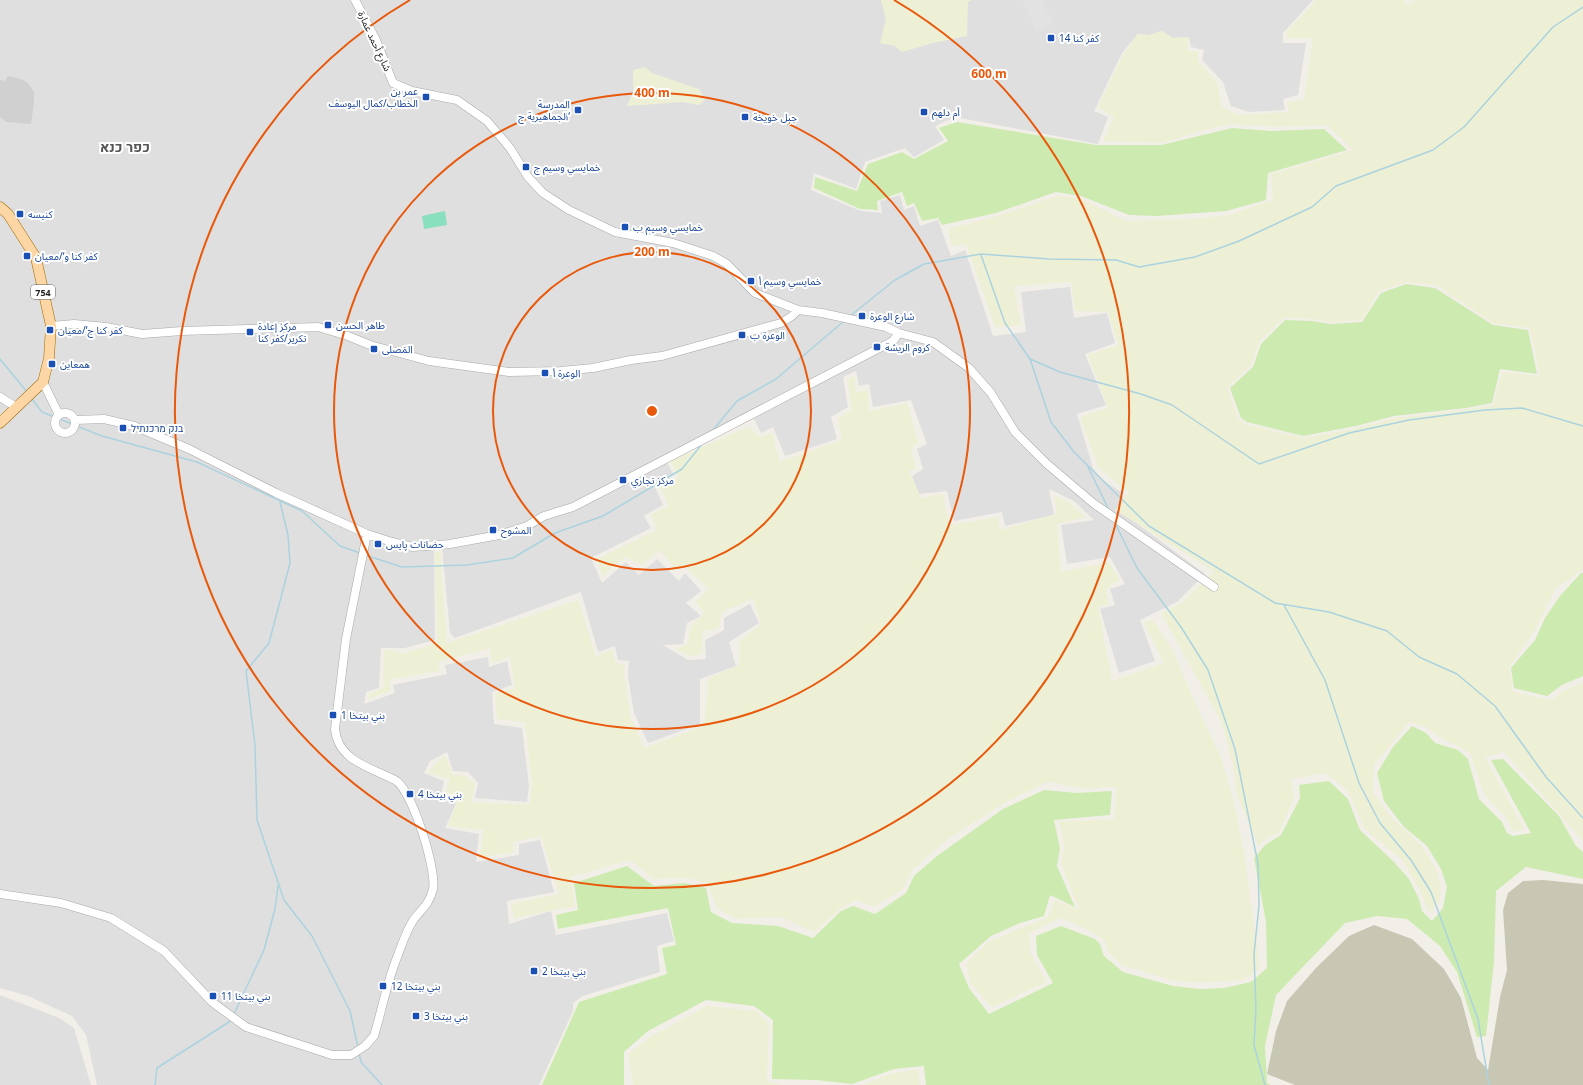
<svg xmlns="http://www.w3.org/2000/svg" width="1583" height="1085" font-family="'Noto Sans','Noto Sans Arabic',Heebo,sans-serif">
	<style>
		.residential { fill: #e0dfdf }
		.religious { fill: #d0d0d0 }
		.construction { fill: #c7c7b4 }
		.farmland { fill: #eef0d5; fill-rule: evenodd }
		.grass { fill: #cdebb0 }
		.pitch { fill: #88e0be }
		.parking { fill: #e2e2e2 }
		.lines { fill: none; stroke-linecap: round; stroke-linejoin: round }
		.stream { stroke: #aad3df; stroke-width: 1.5 }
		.minor-casing { stroke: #a9a9a9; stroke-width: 9 }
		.major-casing { stroke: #a06b00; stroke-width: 11 }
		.minor { stroke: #fff; stroke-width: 8 }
		.major { stroke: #fcd6a4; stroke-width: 10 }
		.ring { fill: none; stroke: #e8590c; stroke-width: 2 }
		.transit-dot { fill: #1a4fb4; stroke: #fff; stroke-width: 1.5 }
		.labels { text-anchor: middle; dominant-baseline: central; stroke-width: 4; stroke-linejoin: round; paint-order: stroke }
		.shield { fill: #fff; stroke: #646464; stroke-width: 1 }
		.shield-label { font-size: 9px; font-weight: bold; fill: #222 }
		.transit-label { font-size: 10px; fill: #164399; stroke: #fff; text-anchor: start }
		.street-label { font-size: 10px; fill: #222; stroke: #fff }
		.district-label { font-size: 14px; font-weight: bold; fill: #555; stroke: #fff }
		.centre { fill: #e8590c; stroke: #fff; stroke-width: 2 }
		.ring-label { font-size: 12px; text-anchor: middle; font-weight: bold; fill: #e8590c; stroke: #fff; stroke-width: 4; stroke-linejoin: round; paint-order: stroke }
	</style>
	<rect width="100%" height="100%" fill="#f2efe9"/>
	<path class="residential" d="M0 0H1313L1283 33V43H1306L1298 95 1283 99 1285 110 1249 112 1231 106 1223 82 1202 60 1204 50 1191 47 1189 37 1173 38 1162 31 1149 35 1138 34 1122 53 1094 111 1108 117 1098 144 955 117 935 126 944 140 914 157 905 148 865 162 856 189 814 173 811 190 861 211 882 213 880 201 900 195 904 210 914 206 920 226 938 220 951 256 965 250 993 336 1026 332 1021 292 1070 287 1074 318 1107 313 1115 343 1085 354 1106 405 1077 414 1093 468 1101 479 1121 492 1131 519 1205 574 1177 602 1140 620 1155 661 1119 673 1100 609 1115 605 1110 589 1125 584 1110 557 1067 564 1061 525 1094 520 1074 501 1049 489 1054 515 1005 526 1002 512 954 521 947 491 919 494 912 476 923 469 917 449 927 444 911 400 873 407 869 384 859 386 856 371 843 377 848 407 831 417 837 439 785 456 773 427 761 433 754 419 666 461 674 475 654 485 663 505 644 516 651 528 591 558 602 583 626 562 639 575 657 559 679 581 685 573 701 591 686 603 701 616 687 623 683 644 663 645 688 660 706 659 705 640 724 630V618L750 604 759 623 729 642 736 666 700 679V724L648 743 634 713 628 676 629 661 618 660 615 646 598 652 581 592 455 638 450 633 442 547 434 550 435 640 405 648H381L379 688 366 692 364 704 395 693 393 685 447 674 445 665 488 657 489 667 507 661 512 685 492 692 494 724 522 728 529 786 527 802 475 798 478 783 468 772 453 771 447 752 430 761 424 773 444 781 440 799 456 804 445 828 479 834 476 862 519 855V844L540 840 554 892 507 901 509 924 551 911 556 935 667 913 674 941 657 946 660 972 583 996 573 1003V1011L539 1085H97L86 1035 72 1016 28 996 0 988Z
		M0 995 59 1018 74 1028 91 1085H0Z"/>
	<path class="religious" d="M8 76 21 79 28 83 34 92V102L31 124 6 122 0 117V80L5 81Z"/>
	<path class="construction" d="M1543 880 1583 884V1085H1295L1267 1074 1276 1031 1287 1001 1316 968 1349 936 1374 925 1412 939 1444 969 1461 998 1477 1058 1488 1070 1500 997 1507 970 1503 910 1508 893 1523 881Z"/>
	<path class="farmland" d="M881 0H972L968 2 967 36 933 43 902 52 895 46 880 43 886 19Z
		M1317 0H1404L1406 6 1417 0H1583V569L1555 589 1536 628 1509 668 1513 692 1552 700 1561 692 1583 682V841L1504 752 1485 757 1524 829 1513 832 1507 819 1484 794 1470 753 1438 736 1426 727 1409 722 1374 765 1373 792 1391 817 1421 845 1436 869 1441 888 1440 901 1429 913 1420 890 1402 860 1364 828 1348 791 1325 773 1291 779 1294 797 1279 833 1268 837 1258 846 1237 795 1234 769 1221 721 1161 613 1183 602 1214 571 1115 510 1128 492 1099 468 1080 417 1108 408 1088 355 1118 345 1108 312 1075 311 1071 282 1014 286 1021 326 995 327 966 244 952 246 948 229 994 217 1057 196 1080 198 1125 221 1192 219 1229 215 1273 200 1271 174 1353 150 1327 125 1278 127 1232 124 1208 129 1161 143 1103 141 1114 117 1098 107 1123 55 1138 34 1149 35 1162 31 1173 38 1189 37 1187 50 1198 52V61L1217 82 1222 107 1238 115 1289 112 1287 102 1304 100 1313 38H1287L1286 32ZM1406 282 1436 285 1493 323 1530 328 1540 376 1502 372 1493 405 1466 410 1395 418 1357 428 1303 438 1246 424 1239 420 1227 388 1251 365 1259 342 1284 318 1312 319 1330 322 1361 320 1379 291Z
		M645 67 652 73 699 89 705 100 699 105 683 102 627 106 633 92V70Z
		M855 376 856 392 868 390 869 411 907 403 918 442 911 449 916 468 909 471 921 498 943 494 949 525 998 517 1000 530 1057 514 1054 495 1071 504 1085 517 1057 524 1061 572 1109 562 1120 580 1106 589 1108 605 1098 607 1112 681 1164 663 1144 622 1153 620 1173 651 1194 701 1221 757 1235 807 1244 852 1260 969 1243 980 1198 983 1171 980 1122 965 1108 952 1105 941 1091 931 1061 918 1029 933 1030 953 1047 982 992 1007 971 984 966 964 988 942 1048 917 1054 900 1079 909 1061 863 1064 846 1059 821 1114 820 1117 787 1082 788 1047 782 1006 802 949 838 912 870 903 889 873 907 857 900 840 909 814 932 781 917 736 919 718 909 707 883 688 878 654 879 630 860 571 877 575 906 514 918 511 904 559 894 541 836 513 842V852L480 858 483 830 448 826 458 799 444 796 450 779 428 773 433 766 445 755 452 774 466 776 475 784 471 803 530 804 532 783 525 722 497 719 495 693 515 688 510 657 492 663 490 648 438 662 440 671 390 679V691L368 699 369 694 383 688 384 649 403 654 437 643 435 552 440 551 447 643 578 600 596 657 612 649 616 663 625 665 624 672 630 715 644 748 704 726 709 678 739 665 740 641 761 624 753 598 722 612 719 628 703 631 701 654 690 656 676 649 687 644 691 626 705 613 695 602 709 589 683 565 677 571 660 550 642 565 625 557 602 576 597 559 657 530 651 514 669 506 661 487 678 478 671 461 748 427 760 437 772 433 780 462 842 440 838 418 852 410 847 379Z
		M707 1006 756 1011 769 1024 767 1082 783 1085H633L628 1054 652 1036Z
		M918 1069 920 1085H864L890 1074Z"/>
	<path class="grass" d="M957 122 1096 145H1161L1232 128 1271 131 1324 129 1347 150 1268 173 1266 200 1226 211 1157 216 1129 215 1081 196 1056 192 996 213 942 225 938 218 922 221 914 203 907 206 902 192 877 201 878 210 860 209 814 188 815 177 857 191 868 164 902 152 914 159 948 141 939 128Z
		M1406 284 1435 288 1493 325 1528 330 1537 374 1500 369 1492 403 1466 408 1394 416 1356 426 1303 436 1247 422 1241 418 1230 388 1253 367 1261 344 1285 320 1312 321 1330 324 1362 322 1381 293Z
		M1581 573H1583V676L1562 685 1547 696 1514 688 1511 668 1535 640 1545 618 1560 596Z
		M1412 726 1426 733 1435 743 1458 750 1468 759 1479 799 1502 822 1507 833 1513 836 1531 833 1491 760 1503 759 1559 816 1576 846 1583 852V879L1526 867 1496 891 1494 962 1486 1036 1477 1037 1457 972 1440 946 1407 919 1377 916 1345 923 1276 995 1265 1046 1267 1083 1271 1085H926L924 1066 894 1069 852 1084 816 1080 772 1079 773 1020 754 1006 706 1000 648 1031 624 1052V1085H542L579 1002 667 974 662 948 676 945 668 908 558 929 556 915 578 910 574 883 627 866 654 886 684 883 706 888 711 912 732 923 778 926 813 938 841 911 853 906 875 914 906 893 914 876 937 856 1003 809 1044 790 1077 793 1112 791 1110 815 1054 820 1060 848 1057 866 1075 907 1050 895 1044 916 1020 923 991 936 959 964 969 988 989 1014 1053 983 1037 955 1036 936 1061 926 1095 939 1100 944 1104 956 1123 972 1173 986 1199 989 1224 988 1251 982 1267 968 1266 922 1254 858 1265 845 1281 835 1300 798 1299 785 1329 781 1348 799 1360 830 1394 862 1409 879 1419 899 1422 911 1432 921 1443 908 1447 887 1441 869 1427 846 1404 827 1384 801 1377 773 1393 747Z"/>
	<path class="pitch" d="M445 211 447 225 424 229 422 216Z"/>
	<path class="parking" d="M1022 0H1042L1053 23 1037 31Z"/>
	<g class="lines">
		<path class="stream" d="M981 255 1005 323 1030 359 1060 372 1141 394 1172 405 1259 464 1349 433 1409 420 1485 410 1522 408 1583 426
			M850 316 895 280 924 264 981 254 1049 259 1116 260 1139 267 1195 257 1239 241 1312 207 1336 186 1433 150 1464 127 1553 27 1583 7
			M0 359 27 392
			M1030 359 1051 422 1074 452 1149 526 1275 603 1329 612 1387 631 1419 657 1457 674 1495 706 1546 777 1583 818
			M32 399 42 412 102 436 197 462 302 511 340 546 360 553
			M713 430 737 401 776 379 844 321
			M1088 467 1109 510
			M280 502 288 535 290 563 269 643 246 671 255 745 257 820 284 900 312 936 350 1011 358 1047
			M1115 523 1137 568 1181 627 1208 670 1235 749 1258 864 1259 905 1254 954 1256 1009 1254 1045 1265 1085
			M365 555 402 567 467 565 513 558 555 533 603 516 682 469 702 444
			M1284 605 1325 680 1359 783 1380 823 1411 860 1431 892 1478 1019 1489 1085
			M234 1014 264 950 275 909 278 886
			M359 1053 361 1062 382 1085
			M155 1085 157 1068 229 1022 231 1019"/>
		<defs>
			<path id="minor" d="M355 0 376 40 393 83 412 91 457 100 487 121 510 148 528 177 543 193 569 210 615 232 673 243 713 256 727 264 755 293 798 310 822 313 886 327 899 333 933 342 969 368 991 393 1015 432 1047 464 1093 503 1214 587
				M51 326 74 324 106 327 142 334 182 331 318 327 348 336 370 345 429 361 509 372 561 371 593 368 631 360 662 356 781 323 792 316 798 310
				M43 382 59 415
				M0 397 16 407
				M55 423a10 10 0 1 1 20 0a10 10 0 1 1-20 0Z
				M75 420 104 419 134 426 189 449 276 493 367 534 392 542 413 547 450 544 499 535 527 526 544 516 573 507 893 341 899 333
				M0 894 61 903 111 918 164 951 212 1002 246 1027 332 1055H351L365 1046 374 1036C382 1010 387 981 398 955 402 944 407 929 414 919 422 909 430 903 433 889 437 870 412 789 395 780 370 767 338 761 335 729L346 639 367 534"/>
			<path id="major" d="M0 207 8 214 36 258 51 326 49 358 43 382 0 423"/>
		</defs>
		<use href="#minor" class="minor-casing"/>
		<use href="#major" class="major-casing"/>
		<use href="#minor" class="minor"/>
		<use href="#major" class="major"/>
	</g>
	<g class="ring">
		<circle cx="652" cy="411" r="159"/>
		<circle cx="652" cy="411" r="318"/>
		<path d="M894 0A477 477 0 1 1 410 0"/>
	</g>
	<g class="transit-dot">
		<rect x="1047" y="34" width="8" height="8" rx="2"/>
		<rect x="422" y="93" width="8" height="8" rx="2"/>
		<rect x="574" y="106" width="8" height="8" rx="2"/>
		<rect x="920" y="108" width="8" height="8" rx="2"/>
		<rect x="741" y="113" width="8" height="8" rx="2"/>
		<rect x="522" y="163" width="8" height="8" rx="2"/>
		<rect x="16" y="210" width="8" height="8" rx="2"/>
		<rect x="621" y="223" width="8" height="8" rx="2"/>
		<rect x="23" y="252" width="8" height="8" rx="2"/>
		<rect x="747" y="277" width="8" height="8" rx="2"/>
		<rect x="858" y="312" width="8" height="8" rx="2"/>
		<rect x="324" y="321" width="8" height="8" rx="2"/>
		<rect x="46" y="326" width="8" height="8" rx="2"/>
		<rect x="246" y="328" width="8" height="8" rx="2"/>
		<rect x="738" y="331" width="8" height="8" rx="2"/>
		<rect x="873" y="343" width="8" height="8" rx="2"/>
		<rect x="370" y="345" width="8" height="8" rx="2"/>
		<rect x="48" y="360" width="8" height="8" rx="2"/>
		<rect x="541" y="369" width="8" height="8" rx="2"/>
		<rect x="119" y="424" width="8" height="8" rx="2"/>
		<rect x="619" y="476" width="8" height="8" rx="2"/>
		<rect x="489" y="526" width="8" height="8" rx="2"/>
		<rect x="374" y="540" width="8" height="8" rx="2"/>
		<rect x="329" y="711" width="8" height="8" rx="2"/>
		<rect x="406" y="790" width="8" height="8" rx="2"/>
		<rect x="530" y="967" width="8" height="8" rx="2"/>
		<rect x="379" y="982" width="8" height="8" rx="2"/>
		<rect x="209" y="992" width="8" height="8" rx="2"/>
		<rect x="412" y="1012" width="8" height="8" rx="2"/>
	</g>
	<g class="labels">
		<rect class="shield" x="31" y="285" width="24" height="14" rx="3"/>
		<g class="shield-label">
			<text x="43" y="292">754</text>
		</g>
		<g class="transit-label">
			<text x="1059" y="38">كفر كنا 14</text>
			<text x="418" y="91" text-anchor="end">عمر بن<tspan x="418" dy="12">الخطاب/كمال اليوسف</tspan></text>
			<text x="570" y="104" text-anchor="end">المدرسة<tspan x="570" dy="12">الجماهيرية ج‘</tspan></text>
			<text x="932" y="112">أم دلهم</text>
			<text x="753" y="117">جبل خويخة</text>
			<text x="534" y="167">خمايسي وسيم ج</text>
			<text x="28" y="214">كنيسه</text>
			<text x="633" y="227">خمايسي وسيم ب</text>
			<text x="35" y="256">كفر كنا و‘/معيان</text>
			<text x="759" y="281">خمايسي وسيم أ</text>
			<text x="870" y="316">شارع الوعرة</text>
			<text x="336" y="325">طاهر الحسن</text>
			<text x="258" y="326">مركز إعادة<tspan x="258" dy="12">تكرير/كفر كنا</tspan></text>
			<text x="58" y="330">كفر كنا ج‘/معيان</text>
			<text x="750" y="335">الوعرة ب</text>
			<text x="885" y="347">كروم الريشة</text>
			<text x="382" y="349">المَصلى</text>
			<text x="60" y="364">همعاين</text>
			<text x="553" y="373">الوعرة أ</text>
			<text x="131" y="428">בנק מרכנתיל</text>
			<text x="631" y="480">مركز تجاري</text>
			<text x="501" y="530">المشوح</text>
			<text x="386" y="544">حضانات پايس</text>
			<text x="341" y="715">بني بيتخا 1</text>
			<text x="418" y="794">بني بيتخا 4</text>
			<text x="542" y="971">بني بيتخا 2</text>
			<text x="391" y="986">بني بيتخا 12</text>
			<text x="221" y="996">بني بيتخا 11</text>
			<text x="424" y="1016">بني بيتخا 3</text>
		</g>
		<g class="street-label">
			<text transform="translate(375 41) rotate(65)">شارع أحمد عمارة</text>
		</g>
		<g class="district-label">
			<text x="125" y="146">כפר כנא</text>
		</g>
	</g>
	<circle cx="652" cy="411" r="6" class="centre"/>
	<g class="ring-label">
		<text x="989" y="78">600 m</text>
		<text x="652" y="97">400 m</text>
		<text x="652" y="256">200 m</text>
	</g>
</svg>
